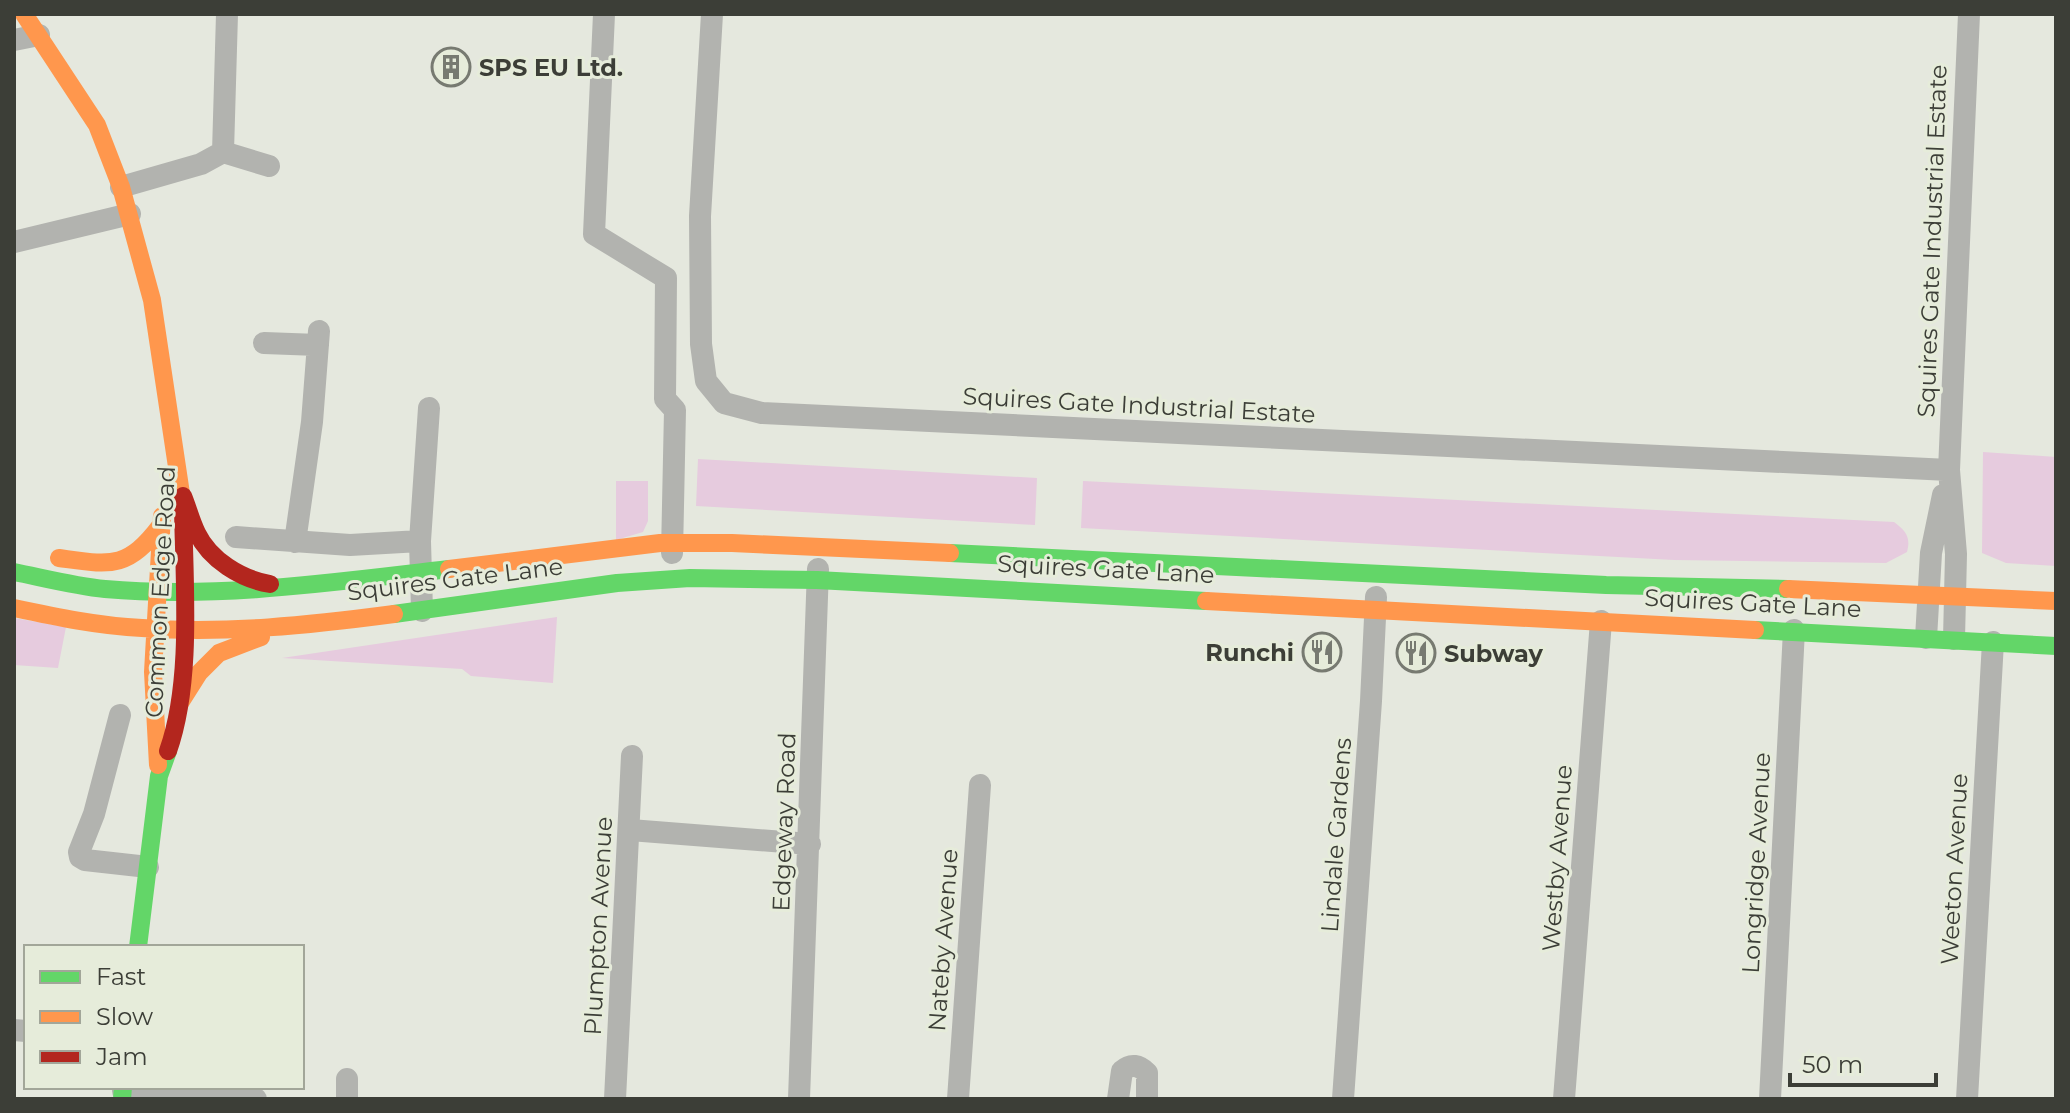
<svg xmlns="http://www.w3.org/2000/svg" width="2070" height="1113" font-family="Montserrat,sans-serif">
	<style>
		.green { fill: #e6cbde }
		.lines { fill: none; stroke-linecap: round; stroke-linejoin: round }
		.street { stroke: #b2b3af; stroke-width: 22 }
		.fast { stroke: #63d668; stroke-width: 18 }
		.slow { stroke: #ff974d; stroke-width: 18 }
		.jam { stroke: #b3261e; stroke-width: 18 }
		.labels { text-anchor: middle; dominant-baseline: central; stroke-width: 6; stroke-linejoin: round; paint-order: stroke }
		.poi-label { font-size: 24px; font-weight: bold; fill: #3c3e37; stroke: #e6ecda; text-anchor: start }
		.street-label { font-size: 24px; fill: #3c3e37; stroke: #e6ecda }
	</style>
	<rect width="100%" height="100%" fill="#e5e8de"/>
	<path class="green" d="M1983 452 2056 457V566L2006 563 1982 553Z
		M698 459 1037 478 1035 525 696 506Z
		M616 481H648V521L643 532 616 540Z
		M1083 481 1894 522C1906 531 1911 537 1907 552L1886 563 1674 560 1081 528Z
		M557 617 553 683 471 676 462 669 282 658Z
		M14 618 66 627 58 668 14 665Z"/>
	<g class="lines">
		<path class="street" d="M604 14 594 234 666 278 665 399 675 410 672 553
			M712 14 700 216 701 344 706 381 724 403 762 413 1949 470
			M14 40 39 35
			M223 152 269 166
			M121 187 201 164 223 152 227 14
			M14 242 130 214
			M264 343 318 345
			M236 537 350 545 420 541
			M295 542 312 422 319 331
			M422 611 420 541 429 408
			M1926 638 1931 553 1943 495
			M1954 639 1956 554 1949 470 1969 14
			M120 715 94 814 79 852 80 857 85 860 148 867
			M630 830 810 844
			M14 1030 26 1031
			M123 1091 256 1099
			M347 1099V1079
			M615 1099 632 756
			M799 1099 818 569
			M958 1099 980 785
			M1118 1099 1122 1071C1131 1063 1139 1065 1147 1073V1099
			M1343 1099 1371 701 1376 597
			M1564 1099 1601 621
			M1770 1099 1794 630
			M1967 1099 1993 642"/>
		<path class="fast" d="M950 553 1606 585 1788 589
			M14 572C44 578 75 586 105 589 219 599 335 582 449 569
			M394 614 617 583 690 578 817 580 1206 601
			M1755 630 2056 646
			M138 947 159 776 168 751
			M122 1099 123 1087"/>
		<path class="slow" d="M24 14 97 125 121 187 152 300 183 507
			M59 558C111 565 127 570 161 525
			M449 569 660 543H732L950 553
			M1788 589 2056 601
			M1206 601 1755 630
			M14 608C56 617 99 626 142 628 226 634 311 625 394 614
			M180 703 199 673 219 653 261 637
			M158 765 153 672 162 516"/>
		<path class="jam" d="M183 496C188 508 191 521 197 533 210 560 241 579 270 584
			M168 751C193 681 184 582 183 507"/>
	</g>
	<defs>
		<symbol id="building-ring" viewBox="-11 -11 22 22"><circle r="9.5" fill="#e6ecda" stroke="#777a71" stroke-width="1.5"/><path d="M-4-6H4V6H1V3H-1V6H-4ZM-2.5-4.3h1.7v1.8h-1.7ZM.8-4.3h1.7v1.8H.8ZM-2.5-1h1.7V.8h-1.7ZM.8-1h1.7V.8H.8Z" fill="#777a71"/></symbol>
		<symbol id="restaurant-ring" viewBox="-11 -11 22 22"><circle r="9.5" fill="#e6ecda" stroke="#777a71" stroke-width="1.5"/><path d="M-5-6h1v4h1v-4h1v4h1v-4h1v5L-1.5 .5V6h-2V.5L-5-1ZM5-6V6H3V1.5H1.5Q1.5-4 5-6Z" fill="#777a71"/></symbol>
	</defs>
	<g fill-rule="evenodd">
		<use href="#building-ring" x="429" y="45" width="44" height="44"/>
		<use href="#restaurant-ring" x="1300" y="630" width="44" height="44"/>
		<use href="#restaurant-ring" x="1394" y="631" width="44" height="44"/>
	</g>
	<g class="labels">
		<g class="poi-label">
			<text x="479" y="67">SPS EU Ltd.</text>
			<text x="1294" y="652" text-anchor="end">Runchi</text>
			<text x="1444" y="653">Subway</text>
		</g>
		<g class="street-label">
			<text transform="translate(1932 241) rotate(-88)">Squires Gate Industrial Estate</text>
			<text transform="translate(1139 405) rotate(3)">Squires Gate Industrial Estate</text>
			<text transform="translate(1106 569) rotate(3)">Squires Gate Lane</text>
			<text transform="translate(455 579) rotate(-7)">Squires Gate Lane</text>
			<text transform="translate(160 592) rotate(-87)">Common Edge Road</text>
			<text transform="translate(1753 603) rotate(3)">Squires Gate Lane</text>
			<text transform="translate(784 822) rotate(-88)">Edgeway Road</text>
			<text transform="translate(1336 835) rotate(-86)">Lindale Gardens</text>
			<text transform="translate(1557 858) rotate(-86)">Westby Avenue</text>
			<text transform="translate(1756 863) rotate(-87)">Longridge Avenue</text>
			<text transform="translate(1954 869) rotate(-87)">Weeton Avenue</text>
			<text transform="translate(598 926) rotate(-87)">Plumpton Avenue</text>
			<text transform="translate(943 940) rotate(-86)">Nateby Avenue</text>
		</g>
	</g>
	<rect width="2070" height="1113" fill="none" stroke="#3c3e37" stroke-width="32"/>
	<rect x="24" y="945" width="280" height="144" fill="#e6ecda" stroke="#a2a699" stroke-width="2"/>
	<rect x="40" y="971" width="40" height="12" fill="#63d668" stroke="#a2a699" stroke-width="2"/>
	<text x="96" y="985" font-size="24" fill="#3c3e37">Fast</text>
	<rect x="40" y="1011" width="40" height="12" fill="#ff974d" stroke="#a2a699" stroke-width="2"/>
	<text x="96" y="1025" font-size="24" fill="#3c3e37">Slow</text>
	<rect x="40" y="1051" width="40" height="12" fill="#b3261e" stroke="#a2a699" stroke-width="2"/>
	<text x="96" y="1065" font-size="24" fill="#3c3e37">Jam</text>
	<path d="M1790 1073v12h146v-12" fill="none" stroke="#3c3e37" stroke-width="4"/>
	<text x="1802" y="1073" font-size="24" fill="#3c3e37" stroke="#e6ecda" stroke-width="6" paint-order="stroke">50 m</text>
</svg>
